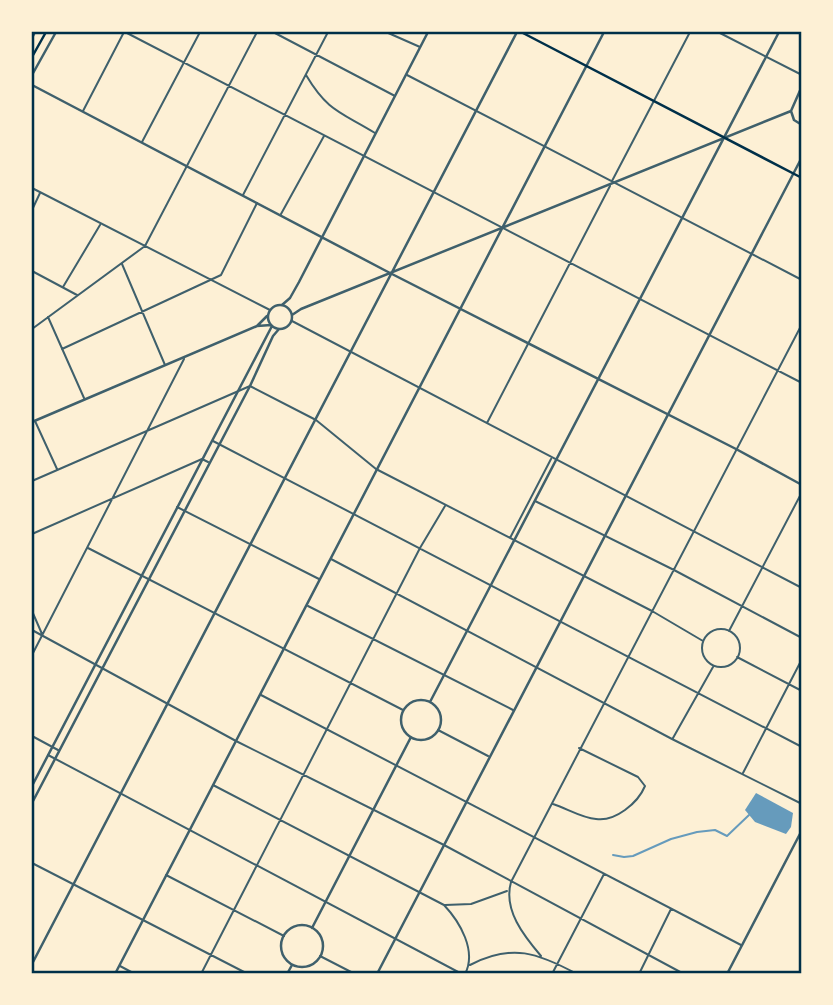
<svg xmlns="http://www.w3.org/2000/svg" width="833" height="1005" font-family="'Asap Condensed',sans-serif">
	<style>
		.water { fill: #669bbc }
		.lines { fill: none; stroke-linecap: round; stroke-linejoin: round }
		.stream { stroke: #669bbc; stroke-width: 2 }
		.minor { stroke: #3f606c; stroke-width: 2 }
		.tertiary { stroke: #3f606c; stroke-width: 2.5 }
		.secondary { stroke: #003049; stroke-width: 2.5 }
		.primary { stroke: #003049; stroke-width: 2.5 }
		.neatline { fill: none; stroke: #003049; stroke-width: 2.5 }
	</style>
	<rect width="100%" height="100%" fill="#fdf0d5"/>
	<path class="water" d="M756 793 793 813 791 827 786 834 755 822 745 810Z"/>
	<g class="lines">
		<path class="stream" d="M613 855 624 857 633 856 671 839 697 832 715 830 727 836 749 815"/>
		<path class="minor" d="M125 32 802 383
			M273 32 395 96
			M386 32 420 47
			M718 32 802 75
			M306 75C328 112 341 112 375 133
			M407 75 802 280
			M83 111 124 32
			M142 142 200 32
			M612 181 690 32
			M32 188 270 310
			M243 195 328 32
			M32 210 40 193
			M281 214 324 136
			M122 264 165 365
			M32 271 77 295
			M63 287 100 225
			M48 317 84 398
			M292 321 802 588
			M32 329 145 246 257 32
			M62 349 221 275 257 203
			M35 421 57 469
			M487 423 610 186
			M213 441 802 747
			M32 481 250 386 316 420 376 469 652 611 703 641
			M535 501 674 570 802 638
			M177 507 319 579
			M32 534 202 459 208 462
			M510 538 551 459
			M88 548 403 710
			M331 559 672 739 802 804
			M308 606 513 710
			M32 611 42 634
			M702 648a19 19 0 1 1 38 0a19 19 0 1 1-38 0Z
			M32 630 236 741 444 845 684 974
			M729 631 802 492
			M32 655 184 359
			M737 657 802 691
			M261 695 741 945
			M438 730 488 756
			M32 736 58 750
			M673 738 713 667
			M48 755 462 974
			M743 773 802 659
			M213 785 444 905C460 922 477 951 465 974
			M553 804C566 808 582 818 596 819 615 822 638 803 645 786L638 777 579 748
			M32 863 248 974
			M166 875 284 936
			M445 905 471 904 507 891
			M320 956 355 974
			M541 956C524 936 503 910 511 882L802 324
			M470 965C512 943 538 953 577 974
			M120 966 135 974
			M201 974 420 548 445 506
			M552 974 604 874
			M639 974 671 909"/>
		<path class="tertiary" d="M32 38 35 32
			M32 75 56 32
			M32 85 390 273 736 449 802 485
			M802 86 791 111 794 120 802 125
			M268 317a12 12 0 1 1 24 0a12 12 0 1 1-24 0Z
			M282 305 290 298 299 282 428 32
			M292 315 301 309 791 111
			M257 326 267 316
			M32 422 257 326 271 325
			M401 720a20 20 0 1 1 40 0a20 20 0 1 1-40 0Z
			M430 702 779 32
			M32 786 272 326
			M32 803 250 386 273 336 279 329
			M281 946a21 21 0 1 1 42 0a21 21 0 1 1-42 0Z
			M312 928 411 737
			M32 964 517 32
			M115 974 604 32
			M287 974 292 965
			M377 974 802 157
			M727 974 802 830"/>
		<path class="secondary" d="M521 32 802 178"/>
		<path class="primary" d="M32 57 46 32"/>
	</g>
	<rect width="833" height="1005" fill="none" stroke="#fdf0d5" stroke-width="66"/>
	<rect x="33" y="33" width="767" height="939" class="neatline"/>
</svg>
